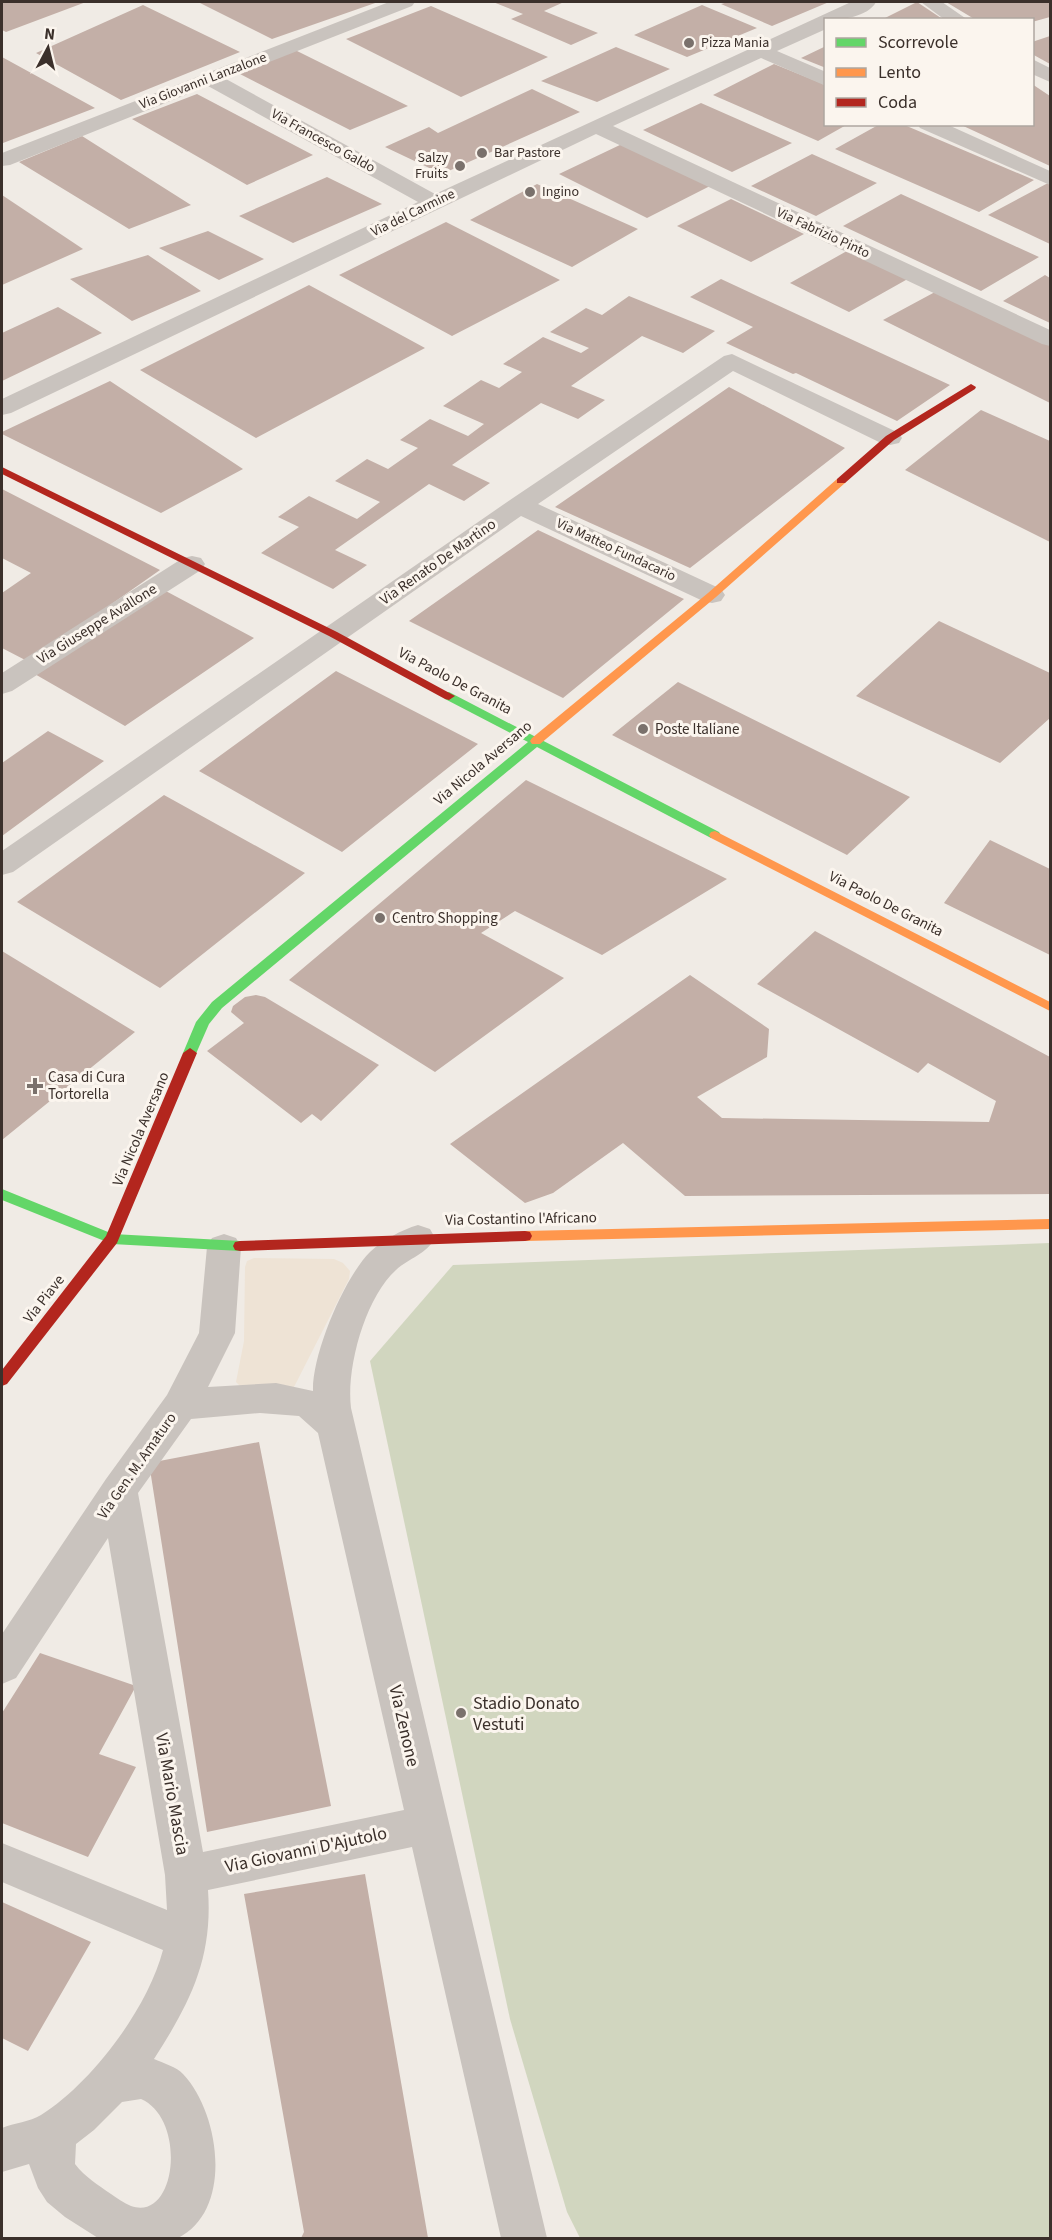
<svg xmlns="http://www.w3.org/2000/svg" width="1052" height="2240" font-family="'Source Sans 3',sans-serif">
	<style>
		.green { fill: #d1d6bf }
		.plaza { fill: #eee3d5 }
		.building { fill: #c3afa7 }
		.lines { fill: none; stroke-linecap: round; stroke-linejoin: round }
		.lane { fill: #c9c3be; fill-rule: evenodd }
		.street { fill: #c9c3be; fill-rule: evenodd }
		.fast { fill: #63d668; fill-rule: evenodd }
		.slow { fill: #ff974d; fill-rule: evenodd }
		.jam { fill: #b3261e; fill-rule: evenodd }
		.poi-dot { fill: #7a716c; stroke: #fbf5ee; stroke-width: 2 }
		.labels { text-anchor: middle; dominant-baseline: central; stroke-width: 6; stroke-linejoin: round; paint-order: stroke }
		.far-poi-label { font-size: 14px; fill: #3b302b; stroke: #fbf5ee; text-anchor: start }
		.far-street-label { font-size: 14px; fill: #3b302b; stroke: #fbf5ee }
		.street-label { font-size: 15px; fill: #3b302b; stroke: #fbf5ee }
		.poi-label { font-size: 15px; fill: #3b302b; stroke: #fbf5ee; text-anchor: start }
		.near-poi-label { font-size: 18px; fill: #3b302b; stroke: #fbf5ee; text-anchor: start }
		.near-street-label { font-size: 18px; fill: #3b302b; stroke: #fbf5ee }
	</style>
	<rect width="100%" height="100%" fill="#f0ebe5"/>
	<path class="green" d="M1050 1243V2238H580L567 2212 510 2019 370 1361 453 1265Z"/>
	<path class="plaza" d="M254 1258 334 1259 343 1263 350 1271 349 1279 294 1387 240 1386 236 1382 244 1341 245 1267 247 1261Z"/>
	<path class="building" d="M2 2H86L6 32 2 30Z
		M198 2H378L272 39Z
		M493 2H564L544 11 598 33 571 45 511 19 523 14Z
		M728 2H829L772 26 721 4Z
		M917 2 944 20H881Z
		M946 2H1050V17L1032 22V20H976Z
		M143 5 240 52 121 100 36 53Z
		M702 5 757 28 687 57 634 35Z
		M431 6 548 57 461 97 346 39Z
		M1050 36V64L1032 54V42Z
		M826 46V68L801 58Z
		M616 47 670 69 597 102 541 81Z
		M295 50 408 106 350 130 238 73Z
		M2 57 95 108 3 143Z
		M774 64 826 85V124H848L818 141 713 95Z
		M1032 84 1050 96V166L959 124H1032Z
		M532 89 580 112 442 174 385 147 429 127 438 133Z
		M197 94 313 155 247 185 132 119Z
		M701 103 792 143 732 172 643 130Z
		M880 124H902L1034 180 979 212 835 149Z
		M82 136 191 205 129 229 19 162Z
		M622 144 710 186 647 218 559 174Z
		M812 154 877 183 816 216 751 186Z
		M327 177 382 204 293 243 239 216Z
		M1048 183 1050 184V244L988 215Z
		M537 184 638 229 572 267 470 220Z
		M901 194 1039 257 981 291 843 226Z
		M2 195 83 249 2 285Z
		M731 199 804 234 751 262 677 226Z
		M446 222 560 280 452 336 339 275Z
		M208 231 264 259 219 280 159 248Z
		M854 247 913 276 849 312 790 283Z
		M148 255 201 291 132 321 70 279Z
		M1045 275 1050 278V323L1003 301Z
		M721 279 950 385 897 421 796 373 793 374 726 343 753 327 690 297Z
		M309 285 425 348 256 438 140 370Z
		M935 292 1050 345V403L883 320Z
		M629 296 715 331 683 353 642 336 571 386 605 400 578 419 541 403 452 465 490 483 464 501 429 484 335 550 367 565 333 589 261 553 299 527 278 517 309 496 357 519 380 502 335 481 367 459 388 469 418 448 400 440 430 419 468 436 484 424 443 406 481 380 499 388 522 372 503 364 543 337 581 353 589 348 550 332 586 308 602 315Z
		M58 307 102 333 2 381V333Z
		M110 381 243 469 161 513 2 434V432Z
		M729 387 845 448 690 568 555 507Z
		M981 410 1050 441V542L905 470Z
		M2 489 160 570 29 662 2 648V593L31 573 2 558Z
		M538 530 684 599 563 698 409 621Z
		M162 589 254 638 125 726 33 673Z
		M939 621 1050 673V718L1000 763 856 696Z
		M336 671 478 744 342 852 199 771Z
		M678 682 910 797 847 855 612 735Z
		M48 731 104 761 2 836V763Z
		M526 780 727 879 602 955 515 911 481 933 564 978 435 1072 289 980Z
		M164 795 305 873 160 988 17 902Z
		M990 840 1050 869V955L944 903Z
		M815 931 1050 1057V1194L685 1196 623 1143 553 1193 525 1203 450 1144 690 975 769 1029 767 1057 697 1097 722 1118 989 1122 996 1101 928 1063 918 1073 757 984Z
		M2 951 135 1032 2 1140Z
		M256 995 265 997 379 1065 321 1121 312 1114 301 1123 207 1051 244 1023 231 1012 233 1006 245 997Z
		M259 1442 331 1806 207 1832 149 1463Z
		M40 1653 136 1686 99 1754 136 1767 88 1857 2 1823V1713Z
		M365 1874 428 2238H301L304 2232 244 1894Z
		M2 1902 91 1942 28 2051 2 2038Z"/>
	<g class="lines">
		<path class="lane" d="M921 2H942L968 20H945Z
			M1032 59 1050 68V82L1032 74Z"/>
		<path class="street" d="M389 2H415L412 6 226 79 435 194 851 2H876C868 17 841 20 826 20V29L777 51 826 72V86L761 58 613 126 1050 330V346L1042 344 596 134 11 413 2 415V399L418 202 208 86 10 165 2 166V153Z
			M917 124H946L1050 171V185L920 128Z
			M732 354 899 433 902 438 899 443 890 445 881 443 733 371 538 504 721 589 725 595 721 601 712 603 703 601 521 516 13 872 2 875V851L510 500 724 356Z
			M192 556 201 558 205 564 201 570 12 691 2 694V673L183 558Z
			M418 1225 430 1229 435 1238C427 1254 409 1258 396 1270 365 1298 346 1368 351 1408L547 2238H501L412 1847 208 1890C213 1959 190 2003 154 2059 163 2063 177 2067 183 2074 220 2113 234 2210 178 2238H98L65 2217 47 2202 38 2188 29 2164 2 2172V2128C14 2123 30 2122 41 2115 92 2083 148 2008 163 1950L2 1882V1843L167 1910 165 1875 108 1538 16 1678 2 1684V1634L106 1479 167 1395 199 1333 207 1247 212 1238 224 1234 236 1238 241 1247 235 1333 208 1387 276 1383 313 1391C312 1354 344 1278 370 1252 383 1240 401 1230 418 1225ZM260 1413 299 1416 318 1433 404 1810 203 1852 138 1493 191 1419ZM141 2099C187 2119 177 2222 131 2206 124 2203 117 2198 111 2194 98 2185 85 2177 75 2164L76 2144 94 2130 122 2102Z"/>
		<path class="fast" d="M449 692 719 832 721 835 719 838H711L537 747 222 1008 209 1024 195 1056H185L183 1053 196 1022 212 1002 528 742 445 699V693Z
			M2 1189 113 1234 240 1241 245 1242 247 1246 245 1250 240 1251 112 1244 2 1200Z"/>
		<path class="slow" d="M841 478 846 481 845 483 716 597 540 744H532L530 741 532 738 708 593 837 479Z
			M715 831 1050 1002V1011L711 838 709 835 711 832Z
			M1050 1219V1229L525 1241 520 1240 518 1236 520 1232 525 1231Z"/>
		<path class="jam" d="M971 384 976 387 975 389 894 440 845 483H837V479L886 436Z
			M2 467 337 632 455 696 449 700 445 699 329 636 2 474Z
			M190 1048 197 1053 117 1243 7 1384 2 1386V1370L106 1236 183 1053Z
			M525 1231 530 1232 532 1236 530 1240 525 1241 240 1251 235 1250 233 1246 235 1242 240 1241Z"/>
	</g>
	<g class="poi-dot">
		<circle cx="689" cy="43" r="6"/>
		<circle cx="482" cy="153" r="6"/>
		<circle cx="460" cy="166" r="6"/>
		<circle cx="530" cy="192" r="6"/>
		<circle cx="643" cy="729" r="6"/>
		<circle cx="380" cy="918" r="6"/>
		<path d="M32 1077h6v6h6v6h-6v6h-6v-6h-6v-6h6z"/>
		<circle cx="461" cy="1713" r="6"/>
	</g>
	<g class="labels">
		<g class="far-poi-label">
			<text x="701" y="43">Pizza Mania</text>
			<text x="494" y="153">Bar Pastore</text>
			<text x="448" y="158" text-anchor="end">Salzy<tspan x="448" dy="16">Fruits</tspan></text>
			<text x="542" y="192">Ingino</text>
		</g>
		<g class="far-street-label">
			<text transform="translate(203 81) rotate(-21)">Via Giovanni Lanzalone</text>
			<text transform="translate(323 141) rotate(29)">Via Francesco Galdo</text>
			<text transform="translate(413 213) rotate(-26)">Via del Carmine</text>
			<text transform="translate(823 233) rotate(25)">Via Fabrizio Pinto</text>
			<text transform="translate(616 550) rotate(25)">Via Matteo Fundacario</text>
		</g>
		<g class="street-label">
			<text transform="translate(438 562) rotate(-35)">Via Renato De Martino</text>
			<text transform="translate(97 624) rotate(-32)">Via Giuseppe Avallone</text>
			<text transform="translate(455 681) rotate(28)">Via Paolo De Granita</text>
			<text transform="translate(483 763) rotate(-40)">Via Nicola Aversano</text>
			<text transform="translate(886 904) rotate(27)">Via Paolo De Granita</text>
			<text transform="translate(141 1129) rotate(-67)">Via Nicola Aversano</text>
			<text transform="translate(521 1219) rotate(-1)">Via Costantino l'Africano</text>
			<text transform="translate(44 1299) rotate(-52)">Via Piave</text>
			<text transform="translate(137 1466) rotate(-55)">Via Gen. M. Amaturo</text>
		</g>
		<g class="poi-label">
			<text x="655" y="729">Poste Italiane</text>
			<text x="392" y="918">Centro Shopping</text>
			<text x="48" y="1077">Casa di Cura<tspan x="48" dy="17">Tortorella</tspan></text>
		</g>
		<g class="near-poi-label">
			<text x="473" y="1703">Stadio Donato<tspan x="473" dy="21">Vestuti</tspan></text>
		</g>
		<g class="near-street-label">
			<text transform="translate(404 1726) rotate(77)">Via Zenone</text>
			<text transform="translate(172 1794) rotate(80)">Via Mario Mascia</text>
			<text transform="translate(306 1850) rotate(-12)">Via Giovanni D'Ajutolo</text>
		</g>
	</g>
	<rect width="1052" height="2240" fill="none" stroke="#3b302b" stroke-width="6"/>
	<rect x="824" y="18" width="210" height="108" fill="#fbf5ee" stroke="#aea6a0" stroke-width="1.5"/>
	<rect x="836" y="38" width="30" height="9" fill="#63d668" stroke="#aea6a0" stroke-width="1.5"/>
	<text x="878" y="48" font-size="18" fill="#3b302b">Scorrevole</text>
	<rect x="836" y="68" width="30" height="9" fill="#ff974d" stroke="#aea6a0" stroke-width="1.5"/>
	<text x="878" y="78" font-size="18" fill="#3b302b">Lento</text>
	<rect x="836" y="98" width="30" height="9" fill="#b3261e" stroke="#aea6a0" stroke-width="1.5"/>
	<text x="878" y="108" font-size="18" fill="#3b302b">Coda</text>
	<g transform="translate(48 48) rotate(7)" stroke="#fbf5ee" stroke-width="4.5" paint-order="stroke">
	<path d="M0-4.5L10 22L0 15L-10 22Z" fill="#3b302b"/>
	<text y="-9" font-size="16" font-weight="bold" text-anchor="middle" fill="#3b302b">N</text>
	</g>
</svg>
